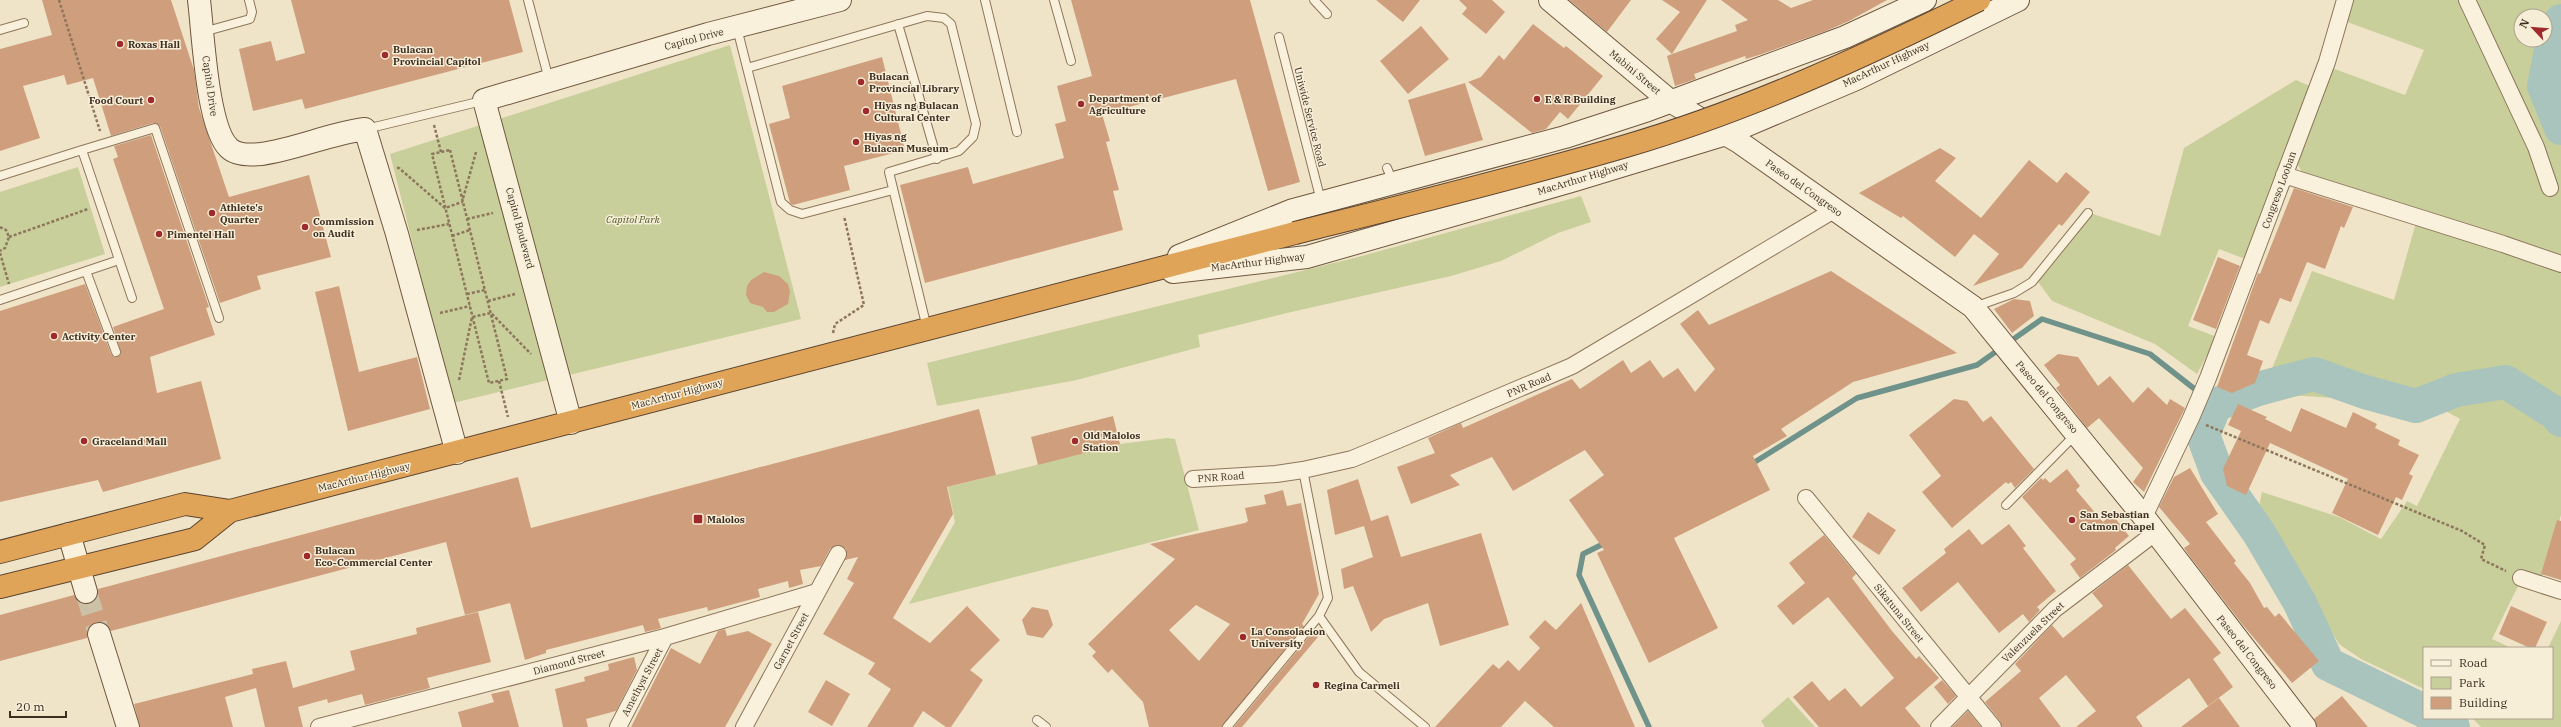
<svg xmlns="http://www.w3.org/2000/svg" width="2561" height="727" font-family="'IBM Plex Serif',serif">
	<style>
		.green { fill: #c9cf9b; fill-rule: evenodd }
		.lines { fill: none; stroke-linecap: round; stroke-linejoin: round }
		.stream { stroke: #6f938a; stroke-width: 5.5 }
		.river { stroke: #a9c4bc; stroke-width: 34 }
		.building { fill: #cf9f7d; fill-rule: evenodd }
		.secondary-tunnel { stroke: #ccc0a6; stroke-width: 22; stroke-dasharray: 22 11; stroke-linecap: butt }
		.lane-casing { stroke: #8d765c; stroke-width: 10 }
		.street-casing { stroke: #8d765c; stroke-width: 18 }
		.secondary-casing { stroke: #6f573f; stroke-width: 24 }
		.highway-casing { stroke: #5b4430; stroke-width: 24 }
		.path { stroke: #8d765c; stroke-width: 2.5; stroke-dasharray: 3 2; stroke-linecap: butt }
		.lane { stroke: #faf1dc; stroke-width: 8 }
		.street { stroke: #faf1dc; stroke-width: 16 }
		.secondary { stroke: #faf1dc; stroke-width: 22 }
		.highway { stroke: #e0a458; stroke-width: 22 }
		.highway-bridge-casing { stroke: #5b4430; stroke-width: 24; stroke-linecap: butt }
		.highway-bridge { stroke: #e0a458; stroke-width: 22 }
		.poi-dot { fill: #9e2a2b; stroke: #f7eed8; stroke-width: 1.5 }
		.labels { text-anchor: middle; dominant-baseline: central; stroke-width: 3; stroke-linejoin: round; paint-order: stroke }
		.street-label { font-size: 10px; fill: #3d2e20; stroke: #f7eed8 }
		.poi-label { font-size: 10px; font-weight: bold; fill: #3d2e20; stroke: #f7eed8; text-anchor: start }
		.park-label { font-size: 10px; font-style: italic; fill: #4d5a26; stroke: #f7eed8 }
	</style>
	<rect width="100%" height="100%" fill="#f0e4c8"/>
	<path class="green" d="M2354 0H2561V515L2541 580 2524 574 2492 639 2511 648H2424V689L2361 659 2339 644 2258 512 2262 492 2339 517 2381 539 2407 501 2417 506 2460 419 2408 390 2393 416 2348 399 2262 393 2312 271 2394 300 2419 212 2304 176 2297 163 2332 68 2405 95 2424 50 2347 22ZM2521 16H2545V40H2521Z
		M730 45 801 319 453 403 390 154Z
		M2296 80 2317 89 2248 260 2219 249 2188 326 2217 337 2197 374 2155 344 2052 301 2033 275 2087 212 2160 236 2184 148Z
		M78 167 105 254 0 287V192Z
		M1581 196 1591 222 1558 233 1501 261 1451 276 1287 313 1198 335 1200 347 1077 380 937 406 927 363 1358 257Z
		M1167 438 1175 439 1199 530 909 604 955 522 948 487 1120 444Z
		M2561 621V727H2481L2472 718H2552V648H2548Z
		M1788 697 1815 727H1765L1761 721Z"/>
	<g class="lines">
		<path class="stream" d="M2008 343 2042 319 2150 354 2215 405
			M1750 465 1857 398 1977 365 2001 348
			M1607 542 1583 554 1579 575 1649 727"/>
		<path class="river" d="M2561 21 2552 45 2544 86 2561 128
			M2424 711 2328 664 2300 603 2259 533 2217 473 2203 435 2215 405 2258 389 2314 374 2365 392 2416 406 2456 390 2506 382 2555 413 2561 420
			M2439 718 2453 727"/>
	</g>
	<path class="building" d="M42 0H171L194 70 199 108 229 197 309 175 331 257 257 276 261 289 220 303 160 126 153 123 111 136 93 78 67 85 64 75 23 86 40 138 0 151V49L52 35Z
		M291 0H509L523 52 305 109 302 99 253 111 239 49 271 41 276 61 305 53Z
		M1071 0H1250L1300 182 1268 191 1236 79 1102 114 1110 141 1106 142 1119 190 1113 191 1123 230 925 283 900 185 968 167 973 184 1064 158 1055 124 1066 121 1057 86 1092 76Z
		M1376 0H1420L1403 22Z
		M1459 0H1492L1505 12 1486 34 1462 14 1467 8Z
		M1569 0H1631L1607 32Z
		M1662 0H1707L1672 54 1737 31 1735 25 1748 20 1721 0H1778L1791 8 1813 0H1887L1849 21 1826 31 1762 54 1746 59 1745 56 1694 74 1696 79 1675 86 1667 56 1672 54 1656 39 1680 12Z
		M1533 24 1564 48 1566 46 1603 76 1568 119 1560 112 1546 129 1532 133 1468 82 1481 77 1499 55 1504 60Z
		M1421 26 1449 59 1408 94 1380 61Z
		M882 57 905 150 844 166 850 190 793 205 790 203 769 124 790 118 782 86Z
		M1465 83 1483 140 1425 156 1408 100Z
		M151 135 209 307 206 308 215 335 150 357 157 393 201 381 221 459 103 492 98 480 0 502V311L85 284 111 354 115 357 121 353 113 327 164 309 113 159 118 157 114 146Z
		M1940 148 1956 158 1935 181 1981 218 2029 160 2057 183 2066 172 2090 192 2062 226 2059 224 2022 268 1973 286 1999 254 1974 234 1955 257 1903 216 1901 218 1859 193Z
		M2294 188 2353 207 2344 228 2341 226 2325 269 2307 262 2291 302 2280 298 2269 324 2260 320 2247 355 2263 361 2255 383 2232 393 2217 387 2258 273 2260 274Z
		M2218 257 2240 266 2216 329 2193 320Z
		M1831 271 1957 353 1853 382 1781 429 1787 436 1753 456 1770 490 1674 538 1718 628 1649 663 1597 553 1604 550 1569 500 1604 475 1585 450 1513 491 1492 457 1450 475 1460 485 1411 504 1397 467 1435 453 1428 438 1461 423 1463 428 1572 379 1580 389 1623 360 1631 373 1650 360 1663 378 1678 368 1695 392 1715 369 1680 324 1698 310 1709 325Z
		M764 272 779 276 788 284 790 291 788 304 774 312H767L763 307 750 303 746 295 747 286 751 280Z
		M339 286 359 372 417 357 430 409 348 431 315 292Z
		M2014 299 2030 301 2034 316 2012 333 1994 309Z
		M2058 354 2078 357 2098 386 2110 376 2133 403 2148 387 2167 405 2170 399 2185 408 2144 492 2133 482 2143 468 2099 418 2087 428 2056 388 2060 385 2044 365Z
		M1954 399 1967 401 1983 422 1991 416 2034 469 2015 488 2011 482 2008 484 2006 482 1952 528 1922 492 1941 476 1909 435Z
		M2238 404 2267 417 2265 419 2291 432 2301 408 2346 428 2353 412 2377 424 2375 428 2400 440 2398 445 2419 455 2409 474 2413 476 2402 500 2396 497 2378 535 2332 513 2348 479 2270 443 2246 495 2227 486 2223 469 2241 431 2228 425Z
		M979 409 996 475 947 487 953 514 893 618 930 643 967 606 1000 640 970 670 983 680 951 727H946L923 711 913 727H867L891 689 868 674 875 663 823 634 854 583 847 579 858 557 845 560 846 549 838 545 830 549 821 566 800 570 803 584 789 588 788 581 758 589 760 597 708 611 707 607 658 619 661 628 658 629 645 632 643 625 546 650V653L525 660 510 603 465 615 446 542 111 631 107 625 96 622 90 626 87 638 0 661V615L74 595 78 601 89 604 95 600 98 589 518 477 531 528Z
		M1113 416 1120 444 1038 465 1031 437Z
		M2190 468 2218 514 2206 522 2236 561 2234 563 2250 583 2264 608 2267 607 2275 617 2279 613 2319 661 2292 683 2242 624 2191 558 2184 548 2190 544 2159 507 2174 477Z
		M2067 469 2080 486 2076 490 2103 522 2112 514 2129 536 2115 548 2116 550 2080 578 2070 564 2076 559 2022 497 2041 478 2043 480 2045 478 2050 483Z
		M1358 479 1371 521 1388 515 1401 557 1481 533 1509 625 1440 646 1428 603 1384 619 1371 632 1353 586 1344 589 1341 569 1373 557 1364 526 1335 535 1327 490Z
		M1283 490 1287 506 1301 503 1319 594 1302 624 1304 626 1222 727H1149L1143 702 1112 669 1108 673 1092 656 1096 652 1088 644 1175 559 1150 544 1245 523 1248 521 1245 508 1266 504 1264 495ZM1196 605 1230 624 1199 661 1169 630Z
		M1868 512 1896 530 1879 555 1852 537Z
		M2557 520 2561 521V580L2541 574Z
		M2009 524 2026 546 2023 548 2056 591 2037 607 2040 610 2029 622 2023 614 1999 633 1958 582 1921 612 1902 588 1946 553 1944 549 1969 529 1982 545Z
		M1824 535 1856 574 1852 578 1892 631 1916 659 1919 656 1939 678 1905 708 1921 727H1819L1793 697 1812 681 1829 701 1845 688 1861 707 1894 678 1828 597 1793 625 1777 606 1805 583 1789 563Z
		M2128 565 2171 619 2185 608 2221 653 2213 659 2233 687 2208 706 2189 678 2136 717 2143 727H2076L2096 711 2066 675 2039 698 2061 727H2002L2000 721 1985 702 2021 671 2015 664 2052 625 2063 638 2103 606 2092 593Z
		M1581 603 1635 727H1554L1525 701 1501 727H1435L1493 664 1499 669 1508 660 1519 671 1540 648 1529 637 1545 620 1556 630Z
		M2511 606 2547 622 2535 648H2530L2499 634Z
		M1032 607 1048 610 1053 625 1043 638 1027 635 1022 620Z
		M478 612 491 662 427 678 430 688 365 705 362 694 328 703 327 699 298 707 303 727H265L256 688 225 697 233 727H140L134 704 253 674 252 669 286 661 293 688 355 670 350 651 417 634 416 628Z
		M725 629 727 636 748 631 772 644 725 727H631L671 648 700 664 718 631Z
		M1312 633 1318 637 1242 727H1234Z
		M634 657 637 670 616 711 586 719 588 727H563L555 689 585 681 584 677 609 670 608 664Z
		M826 680 850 694 832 726 808 712Z
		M1942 680 1956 696 1948 704 1934 687Z
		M509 690 519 727H462L458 712 494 702 491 694Z
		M2342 696 2368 727H2317L2314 719Z
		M2219 698 2240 727H2181Z
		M1968 711 1981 727H1952Z"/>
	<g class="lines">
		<path class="secondary-tunnel" d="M86 592 99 634"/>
		<defs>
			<path id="lane" d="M528 0 549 80
				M985 0 1017 132
				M1054 0 1071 61
				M1314 0 1327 14
				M898 24 937 159
				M737 28 781 202 790 210 802 214 893 190
				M0 30 24 23
				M203 32 250 19 252 12 249 0
				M1279 37 1321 201
				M747 68 927 16 944 18 951 24 976 124 973 137 959 151 889 172 927 328
				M366 129 482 101
				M82 150 155 128 219 318
				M1387 168 1393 182
				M0 176 82 150 132 298
				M86 271 116 352
				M0 300 119 260
				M1974 307 2014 293 2032 282 2088 213
				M2006 505 2075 435
				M1319 616 1359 672 1425 727
				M1037 720 1046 727
				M1227 727 1319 616 1328 598 1303 470"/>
			<path id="street" d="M2467 0 2536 147 2550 188
				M2284 175 2503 244 2561 264
				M1193 479 1276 474 1303 470 1352 459 1398 440 1572 366 1834 210
				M1806 498 1993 727
				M2144 517 2191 418 2208 378 2327 62 2345 0
				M2521 578 2561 591
				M319 727 665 637 817 592
				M618 727 665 637
				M744 727 838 554
				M1939 727 2055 609 2155 533"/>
			<path id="secondary" d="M199 0C203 32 207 128 229 148 236 155 251 155 261 154 296 149 329 134 365 129L397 234 457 453
				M1550 0 1670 101 1739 142 1973 307 2144 517 2305 727
				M1179 256 1293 210 1565 137 1648 110 1845 37 1925 0
				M1173 272 1307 257 1575 180 1726 134 1856 79 2018 0
				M571 423 484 100 708 34 840 0
				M69 534 86 592
				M99 634 128 727"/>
			<path id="highway" d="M0 552 185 504 230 511 1295 233
				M0 587 195 539 230 511"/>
		</defs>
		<use href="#lane" class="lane-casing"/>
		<use href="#street" class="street-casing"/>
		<use href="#secondary" class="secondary-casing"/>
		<use href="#highway" class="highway-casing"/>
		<path class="path" d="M59 0 100 131
			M434 125 441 152
			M450 150 507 379 489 383 432 154Z
			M397 168H399L445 208 462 202 476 152
			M467 219 493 213
			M0 227 6 230 9 237 5 248 0 251
			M417 230 449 224
			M452 236 470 230
			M9 237 88 209
			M0 253 9 284
			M467 294 485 290
			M488 301 515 294
			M440 313 470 306
			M833 333 835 324 864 305 844 216
			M459 380 472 317 491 313 531 354
			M499 381 508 417
			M2206 425 2462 531 2485 545 2481 559 2506 571"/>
		<use href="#lane" class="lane"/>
		<use href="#street" class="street"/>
		<use href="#secondary" class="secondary"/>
		<use href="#highway" class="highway"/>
		<defs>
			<path id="highway-bridge" d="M1295 233C1406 205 1517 178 1626 146 1749 110 1865 56 1979 0"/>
		</defs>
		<use href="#highway-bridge" class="highway-bridge-casing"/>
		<use href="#highway-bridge" class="highway-bridge"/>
	</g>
	<g class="poi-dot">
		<circle cx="120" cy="44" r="4"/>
		<circle cx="385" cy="55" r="4"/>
		<circle cx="861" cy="82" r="4"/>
		<circle cx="1537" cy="99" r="4"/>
		<circle cx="151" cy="100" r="4"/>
		<circle cx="1081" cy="104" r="4"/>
		<circle cx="866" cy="111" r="4"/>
		<circle cx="856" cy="142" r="4"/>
		<circle cx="212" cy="213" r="4"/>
		<circle cx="305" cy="227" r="4"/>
		<circle cx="159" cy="234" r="4"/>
		<circle cx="54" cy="336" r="4"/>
		<circle cx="84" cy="441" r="4"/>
		<circle cx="1075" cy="441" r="4"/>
		<rect x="693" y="514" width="10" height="10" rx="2"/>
		<circle cx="2072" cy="520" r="4"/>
		<circle cx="307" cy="556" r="4"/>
		<circle cx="1243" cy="637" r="4"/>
		<circle cx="1316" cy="685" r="4"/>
	</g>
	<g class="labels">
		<g class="street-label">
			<text transform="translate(694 39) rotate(-15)">Capitol Drive</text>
			<text transform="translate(1886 64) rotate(-25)">MacArthur Highway</text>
			<text transform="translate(1635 72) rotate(40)">Mabini Street</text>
			<text transform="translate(210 86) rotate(82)">Capitol Drive</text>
			<text transform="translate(1310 117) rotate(76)">Uniwide Service Road</text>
			<text transform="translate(1583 178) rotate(-17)">MacArthur Highway</text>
			<text transform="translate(1804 188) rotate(35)">Paseo del Congreso</text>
			<text transform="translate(2279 190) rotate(-70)">Congreso Looban</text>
			<text transform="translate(520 228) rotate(75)">Capitol Boulevard</text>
			<text transform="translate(1258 262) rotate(-7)">MacArthur Highway</text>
			<text transform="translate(1529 385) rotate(-23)">PNR Road</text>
			<text transform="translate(677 394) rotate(-15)">MacArthur Highway</text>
			<text transform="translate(2047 397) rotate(50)">Paseo del Congreso</text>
			<text transform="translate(364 477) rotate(-14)">MacArthur Highway</text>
			<text transform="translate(1221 477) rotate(-4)">PNR Road</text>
			<text transform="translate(1899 613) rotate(51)">Sikatuna Street</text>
			<text transform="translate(2033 632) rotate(-44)">Valenzuela Street</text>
			<text transform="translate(791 641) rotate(-62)">Garnet Street</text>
			<text transform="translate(2247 652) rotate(52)">Paseo del Congreso</text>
			<text transform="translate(569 662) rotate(-15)">Diamond Street</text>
			<text transform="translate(642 682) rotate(-62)">Amethyst Street</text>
		</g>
		<g class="poi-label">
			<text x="128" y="44">Roxas Hall</text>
			<text x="393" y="49">Bulacan<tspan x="393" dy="12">Provincial Capitol</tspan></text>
			<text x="869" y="76">Bulacan<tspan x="869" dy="12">Provincial Library</tspan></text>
			<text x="1089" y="98">Department of<tspan x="1089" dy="12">Agriculture</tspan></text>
			<text x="1545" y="99">E &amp; R Building</text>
			<text x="143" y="100" text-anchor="end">Food Court</text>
			<text x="874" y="105">Hiyas ng Bulacan<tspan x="874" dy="12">Cultural Center</tspan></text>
			<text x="864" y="136">Hiyas ng<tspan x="864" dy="12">Bulacan Museum</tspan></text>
			<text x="220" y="207">Athlete's<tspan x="220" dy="12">Quarter</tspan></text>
			<text x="313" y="221">Commission<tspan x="313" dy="12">on Audit</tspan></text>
			<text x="167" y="234">Pimentel Hall</text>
			<text x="62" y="336">Activity Center</text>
			<text x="1083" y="435">Old Malolos<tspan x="1083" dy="12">Station</tspan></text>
			<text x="92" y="441">Graceland Mall</text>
			<text x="2080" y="514">San Sebastian<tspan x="2080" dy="12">Catmon Chapel</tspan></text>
			<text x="707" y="519">Malolos</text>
			<text x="315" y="550">Bulacan<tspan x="315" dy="12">Eco-Commercial Center</tspan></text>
			<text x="1251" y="631">La Consolacion<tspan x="1251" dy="12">University</tspan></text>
			<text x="1324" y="685">Regina Carmeli</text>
		</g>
		<g class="park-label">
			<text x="633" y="219">Capitol Park</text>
		</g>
	</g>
	<rect x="2423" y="647" width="130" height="72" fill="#f7eed8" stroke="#ada18e"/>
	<rect x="2431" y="660" width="20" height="6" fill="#faf1dc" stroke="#ada18e"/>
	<text x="2459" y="667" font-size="12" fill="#3d2e20">Road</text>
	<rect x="2431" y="677" width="20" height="12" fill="#c9cf9b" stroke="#ada18e"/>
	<text x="2459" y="687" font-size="12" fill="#3d2e20">Park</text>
	<rect x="2431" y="697" width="20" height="12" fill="#cf9f7d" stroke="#ada18e"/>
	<text x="2459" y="707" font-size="12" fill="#3d2e20">Building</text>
	<g transform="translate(2533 28) rotate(296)"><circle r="19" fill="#f7eed8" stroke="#ada18e"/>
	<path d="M0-3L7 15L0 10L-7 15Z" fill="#9e2a2b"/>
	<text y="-6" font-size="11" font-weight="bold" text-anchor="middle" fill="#3d2e20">N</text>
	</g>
	<path d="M10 711v6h56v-6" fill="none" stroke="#3d2e20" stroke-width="2"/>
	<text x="16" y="711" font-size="12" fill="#3d2e20" stroke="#f7eed8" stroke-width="3" paint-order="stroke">20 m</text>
</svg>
